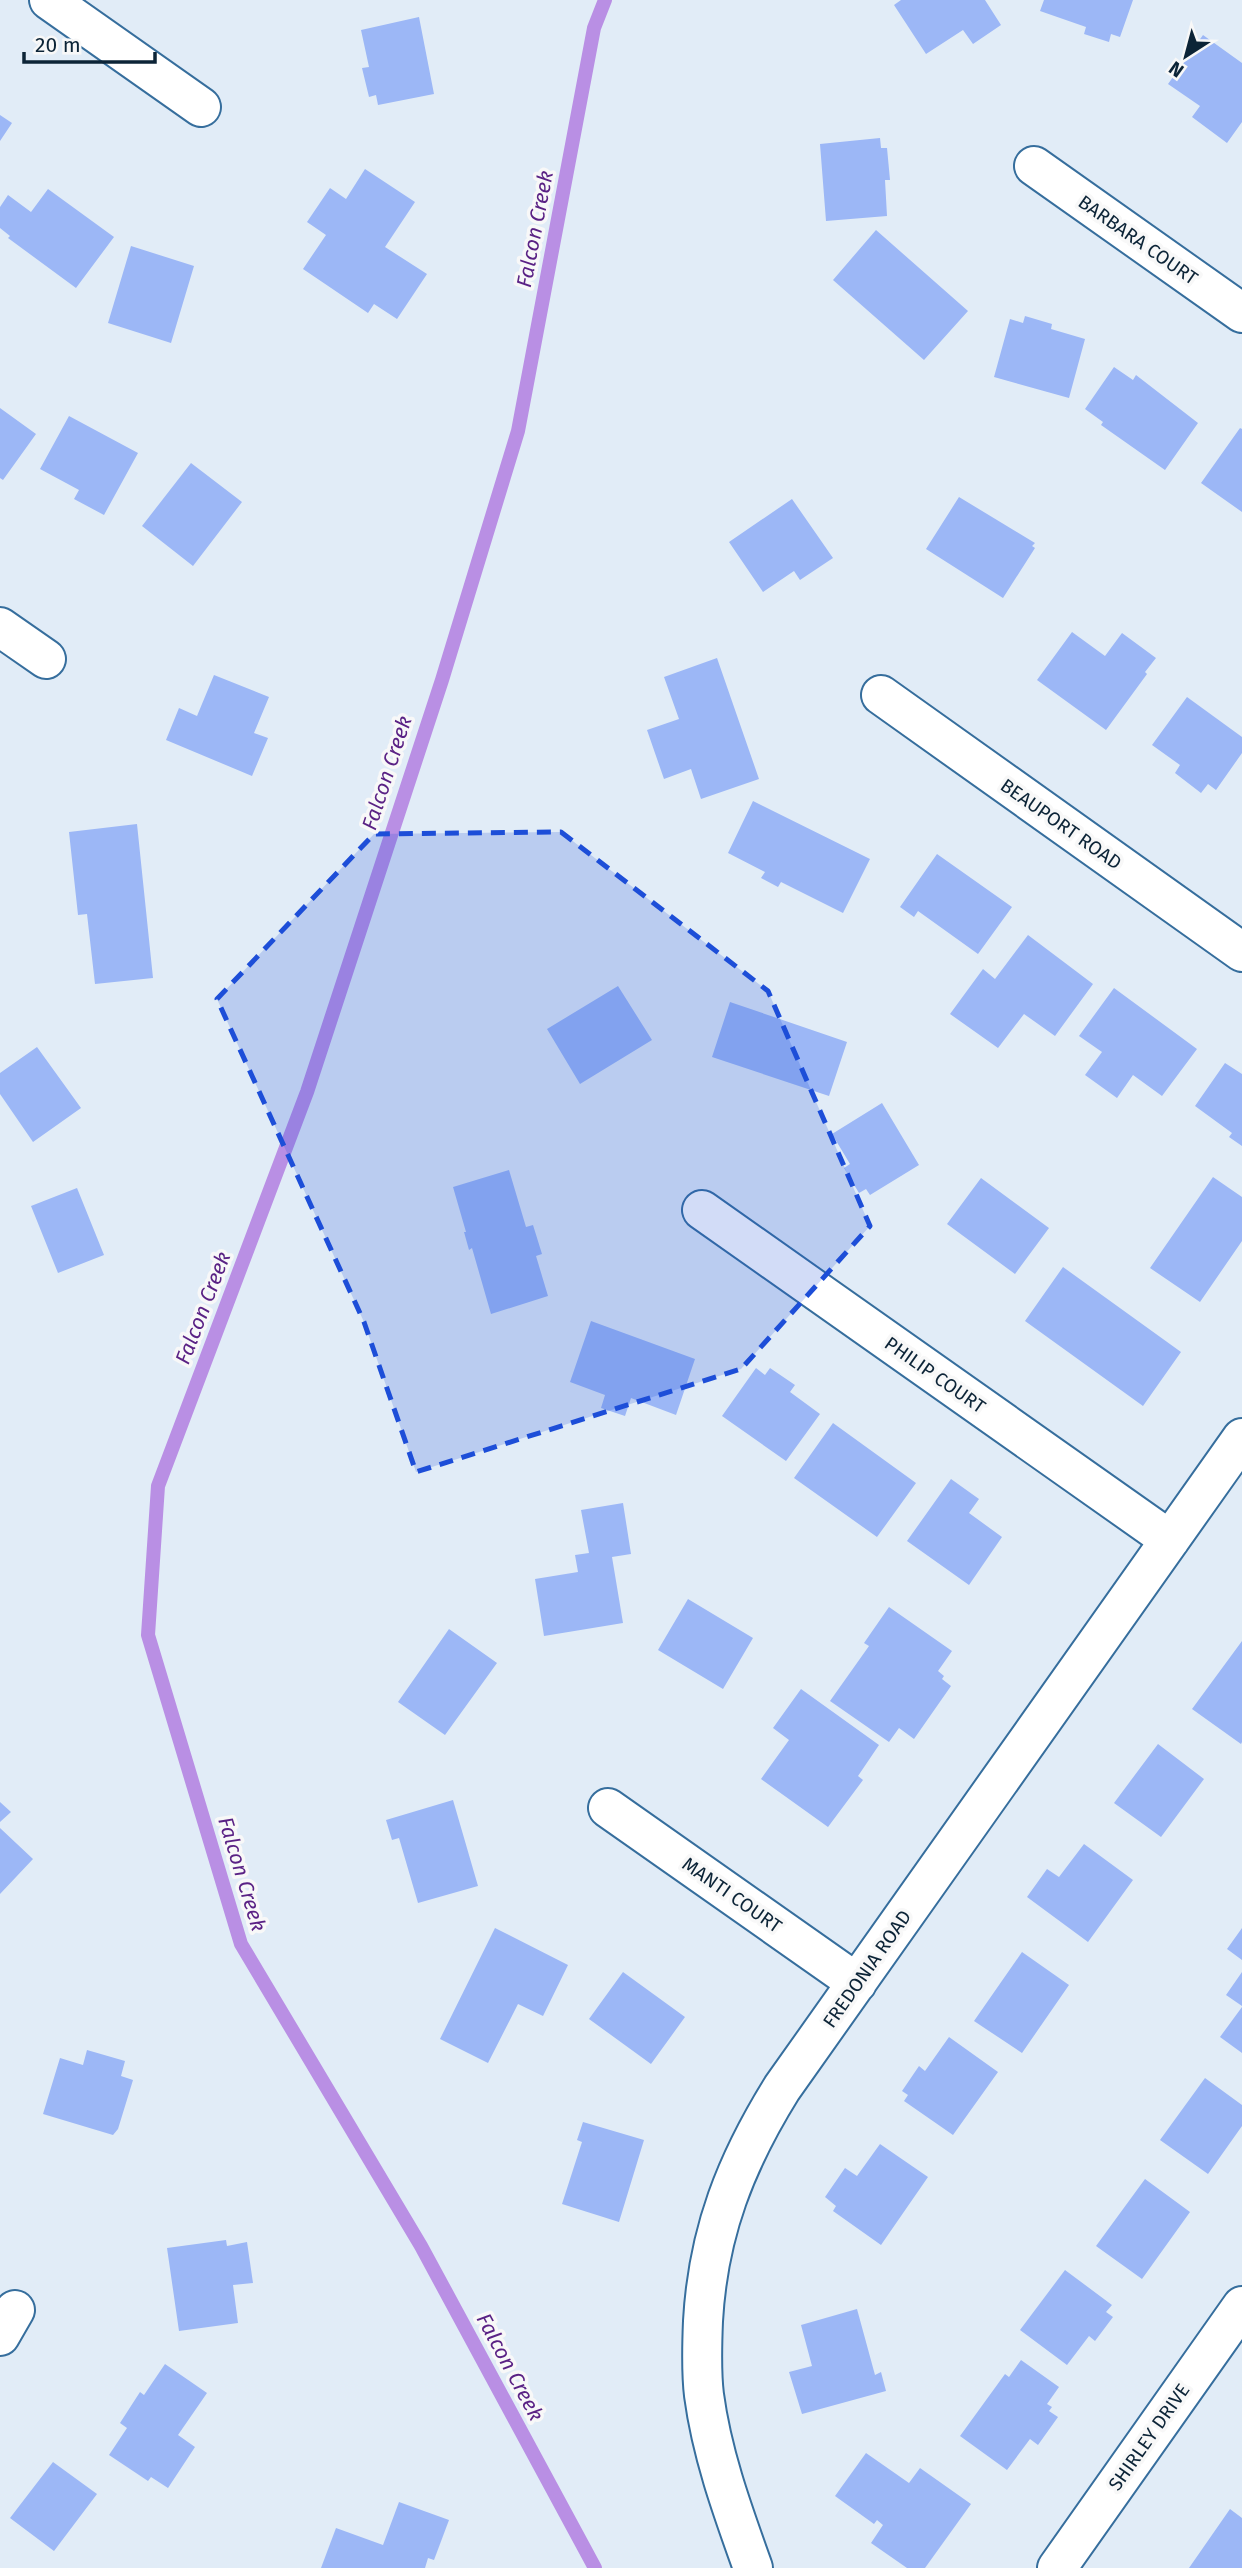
<svg xmlns="http://www.w3.org/2000/svg" width="1242" height="2568" font-family="'Fira Sans',sans-serif">
	<style>
		.lines { fill: none; stroke-linecap: round; stroke-linejoin: round }
		.stream { stroke: #b98fe4; stroke-width: 14 }
		.building { fill: #9cb7f6 }
		.minor-casing { stroke: #366e9d; stroke-width: 42 }
		.minor { stroke: #fff; stroke-width: 38 }
		.marked { fill: #1d4ed8; fill-opacity: 0.2; stroke: #1d4ed8; stroke-width: 5; stroke-dasharray: 14 9; stroke-linejoin: round }
		.labels { text-anchor: middle; dominant-baseline: central; stroke-width: 7; stroke-linejoin: round; paint-order: stroke }
		.street-label { font-size: 19px; fill: #0c2437; stroke: #f8f8f8 }
		.water-label { font-size: 21px; font-style: italic; fill: #5a2285; stroke: #f8f8f8 }
	</style>
	<rect width="100%" height="100%" fill="#e1ecf7"/>
	<g class="lines">
		<path class="stream" d="M595 2568 421 2246 241 1944 148 1635 158 1486 307 1092 442 680 518 431 594 28 605 0"/>
	</g>
	<path class="building" d="M901 0H985L1001 25 973 44 963 30 926 54 894 5Z
		M1044 0H1133L1120 37 1111 34 1109 42 1084 34 1086 27 1040 11Z
		M419 17 434 94 378 105 376 95 369 97 362 68 369 67 361 30Z
		M1203 35 1242 63V122L1227 143 1192 117 1200 106 1168 84Z
		M0 115 12 123 0 141Z
		M880 138 881 148H887L890 180H885L887 216 826 221 820 144Z
		M365 169 415 202 385 247 427 274 397 319 374 304 368 313 303 269 326 235 307 222 330 188 346 199Z
		M48 189 114 237 76 288 8 238 10 236 0 228V207L8 195 31 212Z
		M876 230 968 311 924 360 833 280Z
		M131 246 194 266 171 343 108 323Z
		M1025 316 1052 324 1051 329 1085 339 1069 398 994 377 1010 319 1023 323Z
		M1114 367 1133 380 1136 375 1198 423 1165 470 1101 425 1103 422 1085 409Z
		M0 408 36 434 3 480 0 478Z
		M69 416 138 453 104 515 74 499 79 490 40 469Z
		M1240 428 1242 429V512L1201 483Z
		M191 463 242 502 193 566 142 526Z
		M959 497 1035 543 1032 546 1035 548 1003 598 926 549Z
		M792 499 833 558 800 580 794 571 763 592 729 542Z
		M1072 632 1105 656 1122 633 1156 658 1145 672 1147 674 1106 730 1037 680Z
		M717 658 759 779 701 799 691 769 664 779 647 730 679 719 664 677Z
		M214 675 269 697 254 733 268 738 252 776 166 740 179 708 197 716Z
		M1187 697 1242 737V753L1216 790 1208 784 1201 793 1175 773 1180 765 1152 745Z
		M753 801 870 859 843 913 781 882 778 887 761 878 765 872 728 853Z
		M137 824 153 978 95 984 87 914 78 915 69 832Z
		M937 854 1012 907 978 954 918 911 914 917 900 907Z
		M1028 935 1093 984 1055 1036 1024 1014 998 1048 950 1014 983 969 995 979Z
		M618 986 652 1040 580 1084 547 1029Z
		M1114 988 1197 1049 1162 1096 1133 1075 1117 1098 1085 1075 1102 1052 1079 1036Z
		M730 1002 847 1042 829 1096 712 1057Z
		M37 1047 81 1108 33 1142 0 1094V1073Z
		M1225 1063 1242 1074V1146L1229 1137 1232 1133 1195 1106Z
		M882 1103 919 1165 870 1195 866 1189 859 1193 844 1168 850 1164 832 1134Z
		M509 1170 526 1227 533 1225 542 1254 536 1256 548 1296 491 1314 472 1248 469 1250 464 1232H466L453 1187Z
		M1213 1177 1242 1197V1241L1200 1302 1150 1268Z
		M981 1178 1049 1228 1015 1274 947 1224Z
		M77 1188 104 1255 58 1273 31 1206Z
		M1063 1267 1181 1352 1143 1406 1025 1321Z
		M591 1321 695 1359 676 1415 631 1398 625 1416 601 1408 605 1395 570 1382Z
		M756 1368 765 1375 770 1368 795 1385 790 1392 820 1414 786 1461 722 1416Z
		M833 1423 916 1483 877 1537 794 1478Z
		M951 1479 979 1499 969 1513 1002 1537 969 1585 907 1541Z
		M623 1503 631 1554 612 1557 623 1623 544 1636 535 1579 578 1572 575 1555 589 1553 581 1510Z
		M688 1599 753 1638 723 1689 658 1650Z
		M889 1607 952 1651 938 1671 944 1676 942 1679 951 1686 914 1739 899 1728 889 1742 830 1701 869 1646 864 1643Z
		M449 1629 497 1663 445 1735 398 1702Z
		M1242 1641V1742L1241 1744 1192 1709Z
		M801 1689 879 1745 858 1776 863 1780 828 1827 761 1779 789 1740 773 1728Z
		M1158 1744 1204 1779 1161 1837 1114 1803Z
		M453 1800 478 1886 418 1903 399 1838 392 1840 386 1820Z
		M0 1802 11 1812 0 1822Z
		M0 1828 33 1859 0 1894Z
		M1084 1844 1133 1880 1088 1942 1027 1897 1047 1869 1059 1877Z
		M495 1928 568 1965 543 2016 518 2004 488 2063 440 2039Z
		M1242 1928V1960L1227 1949Z
		M1022 1952 1069 1985 1022 2053 974 2021Z
		M623 1972 685 2017 651 2064 589 2019Z
		M1242 1972V2006L1226 1995Z
		M1242 2007V2053L1220 2037Z
		M949 2037 998 2072 953 2135 904 2101 908 2095 902 2091 919 2066 925 2071Z
		M87 2050 125 2061 121 2076 133 2080 118 2129 113 2135 43 2114 60 2058 83 2065Z
		M1205 2078 1242 2105V2126L1208 2174 1160 2140Z
		M583 2122 644 2140 619 2222 562 2204 582 2142 577 2140Z
		M880 2144 928 2177 881 2245 833 2211 836 2206 825 2197 845 2168 857 2176Z
		M1145 2179 1190 2212 1142 2279 1096 2246Z
		M226 2240 227 2246 247 2242 253 2283 233 2285 238 2323 179 2331 167 2248Z
		M1065 2270 1112 2305 1106 2312 1113 2317 1095 2341 1089 2336 1067 2365 1020 2330Z
		M857 2309 875 2375 881 2372 886 2391 802 2414 789 2372 812 2366 801 2325Z
		M1021 2360 1059 2387 1047 2404 1052 2407 1049 2411 1058 2417 1038 2445 1030 2439 1007 2470 960 2436 1005 2374 1009 2377Z
		M165 2364 207 2393 178 2435 195 2447 168 2488 151 2477 148 2481 109 2455 127 2428 120 2423 140 2392 144 2395Z
		M866 2453 909 2483 920 2468 971 2504 925 2568H907L871 2543 883 2525 877 2520 874 2524 835 2496Z
		M53 2462 97 2494 54 2551 10 2518Z
		M399 2502 449 2520 434 2560 428 2558 425 2568H321L336 2528 383 2545Z
		M1230 2509 1242 2518V2568H1189Z"/>
	<g class="lines">
		<defs>
			<path id="minor" d="M49 0 201 107
				M1034 166 1242 313
				M0 627 46 659
				M881 695 1242 952
				M702 1210 1170 1540
				M608 1808 857 1983
				M0 2336 15 2310
				M753 2568C733 2512 712 2455 704 2395 701 2371 702 2345 703 2321 708 2232 736 2162 782 2088L1242 1438
				M1057 2568 1242 2306"/>
		</defs>
		<use href="#minor" class="minor-casing"/>
		<use href="#minor" class="minor"/>
	</g>
	<path class="marked" d="M561 832 768 991 870 1226 741 1369 416 1472 364 1322 217 999 374 834Z"/>
	<g class="labels">
		<g class="street-label">
			<text transform="translate(1138 240) rotate(35)">BARBARA COURT</text>
			<text transform="translate(1061 824) rotate(35)">BEAUPORT ROAD</text>
			<text transform="translate(935 1375) rotate(35)">PHILIP COURT</text>
			<text transform="translate(732 1895) rotate(35)">MANTI COURT</text>
			<text transform="translate(867 1969) rotate(-55)">FREDONIA ROAD</text>
			<text transform="translate(1149 2437) rotate(-55)">SHIRLEY DRIVE</text>
		</g>
		<g class="water-label">
			<text transform="translate(535 229) rotate(-79)">Falcon Creek</text>
			<text transform="translate(387 773) rotate(-72)">Falcon Creek</text>
			<text transform="translate(203 1308) rotate(-69)">Falcon Creek</text>
			<text transform="translate(242 1874) rotate(73)">Falcon Creek</text>
			<text transform="translate(510 2367) rotate(62)">Falcon Creek</text>
		</g>
	</g>
	<g transform="translate(1186 56) rotate(216)" stroke="#f8f8f8" stroke-width="5" paint-order="stroke">
	<path d="M0-5L12 26L0 18L-12 26Z" fill="#0c2437"/>
	<text y="-10" font-size="19" font-weight="bold" text-anchor="middle" fill="#0c2437">N</text>
	</g>
	<path d="M24 52v10h131v-10" fill="none" stroke="#0c2437" stroke-width="3.5"/>
	<text x="35" y="52" font-size="21" fill="#0c2437" stroke="#f8f8f8" stroke-width="5" paint-order="stroke">20 m</text>
</svg>
